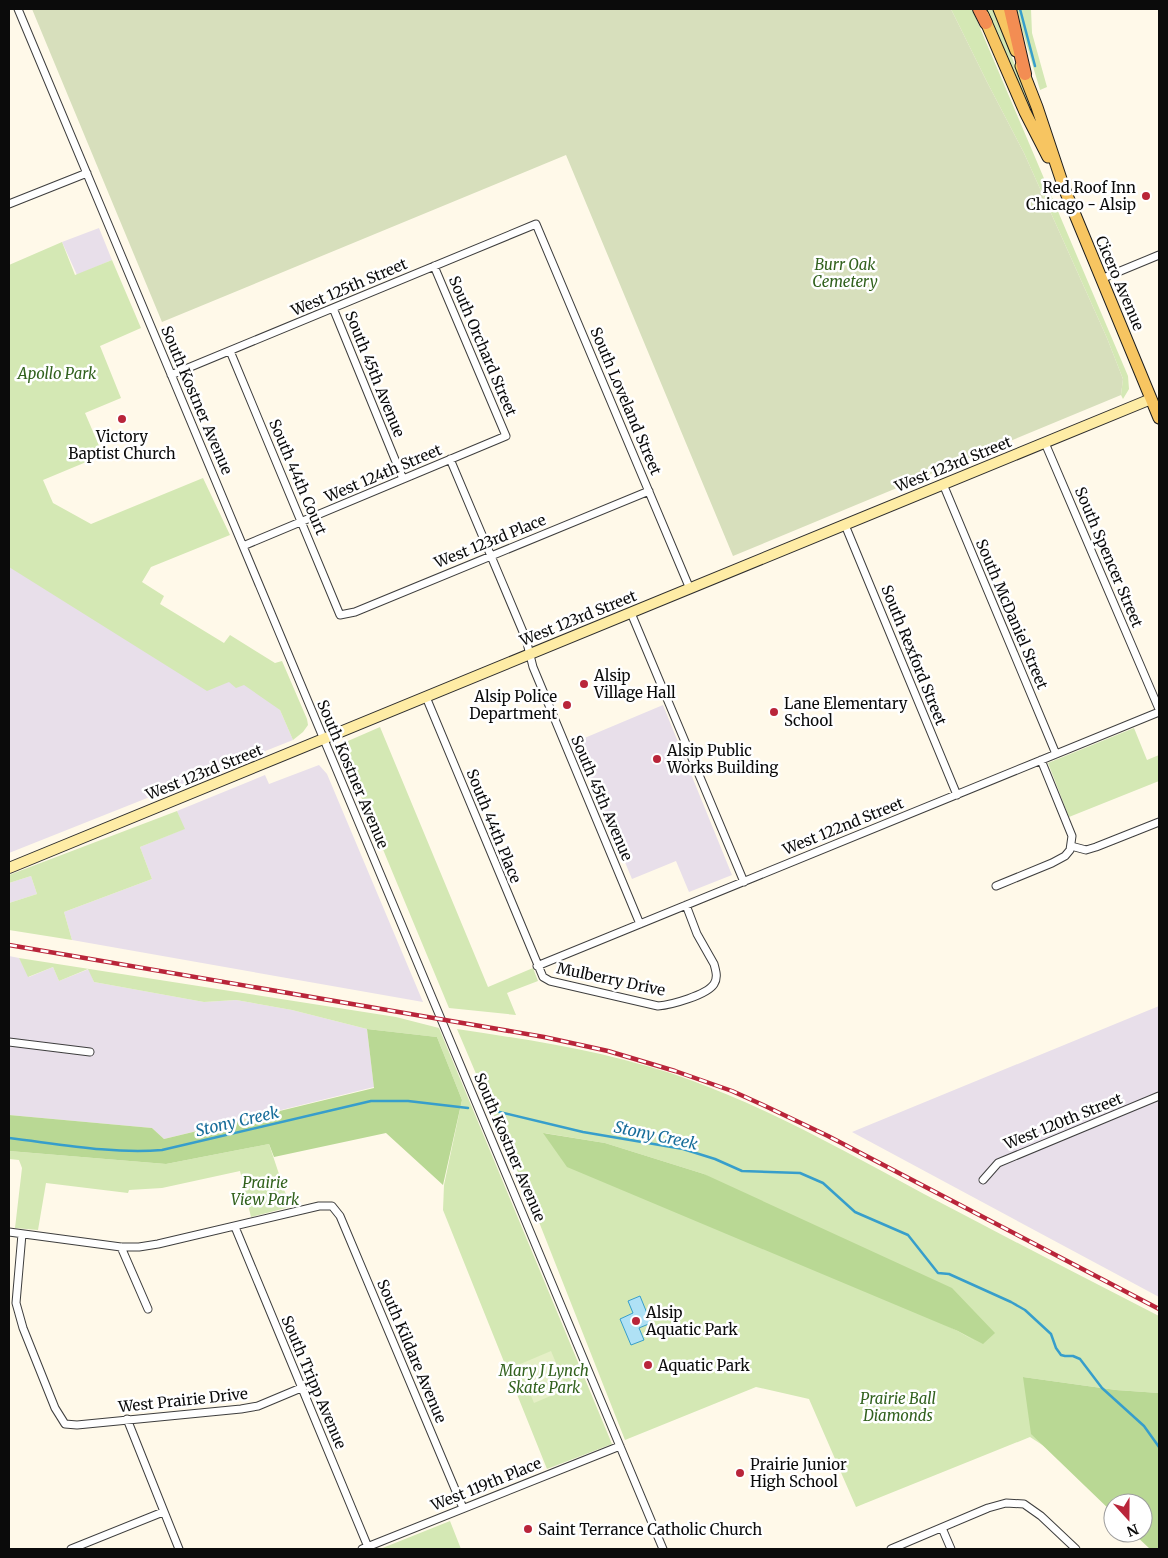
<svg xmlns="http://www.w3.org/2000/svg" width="1168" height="1558" font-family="Merriweather,serif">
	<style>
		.industrial { fill: #e8dfea }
		.green { fill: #d4e8b4; fill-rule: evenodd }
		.forest { fill: #b9d894 }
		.cemetery { fill: #d7dfbc }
		.pitch { fill: #e5efc6 }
		.water { fill: #afe1f5; stroke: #379ecb }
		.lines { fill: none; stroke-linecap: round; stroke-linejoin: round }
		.stream { stroke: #379ecb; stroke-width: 2.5 }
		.street-casing { stroke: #3e3e3e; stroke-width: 9 }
		.secondary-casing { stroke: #2d2d2d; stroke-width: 12 }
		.primary-casing { stroke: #1c1c1c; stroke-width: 13 }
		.highway-casing { stroke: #1c1c1c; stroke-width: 14 }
		.street { stroke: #fff; stroke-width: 7 }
		.secondary { stroke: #feeca5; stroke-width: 10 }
		.primary { stroke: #f7c561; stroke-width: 11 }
		.highway { stroke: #f38d53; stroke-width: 12 }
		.rail-casing { stroke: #b9253a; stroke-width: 4.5 }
		.rail { stroke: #fff; stroke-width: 2.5; stroke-dasharray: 8; stroke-linecap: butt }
		.poi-dot { fill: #b9253a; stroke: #fff; stroke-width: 2 }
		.labels { text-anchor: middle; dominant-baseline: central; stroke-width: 5; stroke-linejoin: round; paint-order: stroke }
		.poi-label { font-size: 15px; fill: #0b0b0b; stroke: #fff; text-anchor: start }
		.park-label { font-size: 15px; font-style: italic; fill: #31611d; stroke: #fff }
		.street-label { font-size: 15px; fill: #0b0b0b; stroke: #fff }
		.water-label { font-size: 16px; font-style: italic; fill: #176d9a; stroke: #fff }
	</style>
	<rect width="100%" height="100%" fill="#fff9e9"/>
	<path class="industrial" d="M99 228 112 260 77 275 62 242Z
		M9 541 274 696 293 740 9 853Z
		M663 705 732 875 689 892 676 861 632 879 575 742Z
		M319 765 327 774 423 1002 72 940 64 912 152 879 140 847 184 829 177 811 265 775 269 784Z
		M31 876 37 894 9 903V883Z
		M9 956 19 958 29 977 53 967 59 981 89 969 94 982 204 1002 236 1000 292 1010 367 1029 374 1087 164 1139 152 1128 9 1115Z
		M1159 1006V1297L852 1132Z"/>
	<path class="green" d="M951 9H972L1128 376 1129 389 1123 399 1121 395 1123 379 1107 338 1024 153 987 82Z
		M986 9H993L1033 111 1029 112Z
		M1016 9H1031L1032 33 1047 87 1040 90Z
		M62 242 75 275 112 260 141 328 100 346 121 398 85 413 103 455 43 480 53 503 91 524 203 478 230 535 151 567 142 582 164 596 160 604 224 643 230 635 275 663 282 661 307 719 308 725 303 732 293 740 280 710 244 685 236 688 229 682 207 691 9 567V265Z
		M380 727 488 987 533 968 538 981 507 993 516 1015 449 1008 342 751 348 741Z
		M1134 728 1147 760 1159 755V781L1069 817 1048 763Z
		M177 811 185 829 140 847 152 879 64 912 72 940 9 930V903L37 894 31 876 9 883V875Z
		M19 958 396 1017 439 1028 612 1444 547 1469 443 1210 444 1185 462 1100 437 1037 367 1029 292 1010 236 1000 204 1002 94 982 88 969 59 981 53 967 28 977Z
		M457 1029C537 1041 617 1053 693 1081 774 1111 848 1153 924 1194 1002 1235 1081 1276 1159 1316V1393L1116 1390 1023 1377 1159 1473V1549L1143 1533V1503H1113L1050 1450 1030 1437 856 1507 809 1399 756 1387 625 1440 539 1222ZM544 1133 605 1143 704 1174 978 1343 958 1331Z
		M269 1144 290 1207 251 1217 240 1171 162 1188 129 1190 128 1193 46 1183 38 1230 15 1228 22 1168 19 1160 9 1159V1151L166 1164Z
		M450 1521 461 1549H380Z"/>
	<path class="forest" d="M367 1029 437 1037 462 1100 443 1185 386 1133 274 1157 269 1144 166 1164 9 1151V1115L152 1128 164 1139 374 1088Z
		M543 1133 605 1143 704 1174 952 1288 995 1333 983 1344 958 1331 567 1167Z
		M1023 1377 1116 1390 1159 1393V1549H1150L1133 1533H1143V1503H1113V1513L1031 1434Z"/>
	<path class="cemetery" d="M32 9H951L987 82 1024 153 1107 338 1123 379 1121 395 733 556 566 155 162 322Z"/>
	<path class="pitch" d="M551 1351 567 1389 534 1403 518 1365Z"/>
	<path class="water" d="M640 1296 651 1323 639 1328 644 1340 631 1345 620 1319 633 1313 628 1301Z"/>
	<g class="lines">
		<path class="stream" d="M1020 9 1035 66
			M491 1110 583 1132 683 1149 715 1159 742 1171 800 1173 823 1183 855 1212 908 1235 938 1273 949 1274 1011 1302 1025 1310 1051 1334 1056 1348 1061 1355 1065 1356H1073L1080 1359 1102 1388 1144 1426 1159 1447
			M9 1138C59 1144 111 1154 162 1150L371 1101H408L468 1108"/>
		<defs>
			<path id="street" d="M18 9 663 1549
				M9 204 87 173
				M1101 279 1159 255
				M333 308 403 479
				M230 351 340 615 355 612 649 491
				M171 375 536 224 690 589
				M1045 443 1159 709
				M450 459 526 639 533 667 640 924
				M943 484 1056 754
				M845 525 957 795
				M243 546 506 436 434 266
				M631 613 744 882
				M426 697 543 977 550 981 658 1006C671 1005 707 995 714 984 718 978 716 971 714 964L697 934 686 905
				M1071 846 1086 850 1096 847 1159 822
				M996 886 1052 863 1065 856 1070 850 1072 836 1041 760
				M537 966 1159 712
				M9 1042 90 1052
				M983 1180 998 1163 1159 1096
				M235 1227 368 1547
				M9 1232 121 1247H139L158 1244 319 1206H332L340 1216 463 1508
				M22 1234 16 1303 23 1328 55 1408 65 1424 77 1425 241 1409 258 1406 301 1388
				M121 1247 148 1309
				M127 1419 179 1549
				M942 1528 951 1549
				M71 1549 163 1512
				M362 1549 620 1446
				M891 1549 988 1508 1006 1503 1024 1504 1041 1516 1076 1549"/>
			<path id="secondary" d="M9 868 1151 399"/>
			<path id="primary" d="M999 9 1016 51
				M983 15 1025 112 1048 157
				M1021 66 1037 107 1064 188 1159 418"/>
			<path id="highway" d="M979 9 986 23
				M1010 9 1025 74"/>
		</defs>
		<use href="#street" class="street-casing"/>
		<use href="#secondary" class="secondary-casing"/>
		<use href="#primary" class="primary-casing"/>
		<use href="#highway" class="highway-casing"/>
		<use href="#street" class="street"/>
		<use href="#secondary" class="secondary"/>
		<use href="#primary" class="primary"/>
		<use href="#highway" class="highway"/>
		<defs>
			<path id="rail" d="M9 945 544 1037 608 1051 675 1071 732 1091 763 1105 828 1136 1159 1309"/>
		</defs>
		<use href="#rail" class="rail-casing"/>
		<use href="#rail" class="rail"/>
	</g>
	<g class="poi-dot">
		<circle cx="1146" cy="196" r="5"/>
		<circle cx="122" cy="419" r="5"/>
		<circle cx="584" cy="684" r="5"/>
		<circle cx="567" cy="705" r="5"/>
		<circle cx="774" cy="712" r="5"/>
		<circle cx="657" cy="759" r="5"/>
		<circle cx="636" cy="1321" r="5"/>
		<circle cx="648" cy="1365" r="5"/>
		<circle cx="740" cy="1473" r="5"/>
		<circle cx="528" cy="1529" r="5"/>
	</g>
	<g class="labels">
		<g class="poi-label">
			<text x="1136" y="187" text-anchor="end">Red Roof Inn<tspan x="1136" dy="17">Chicago - Alsip</tspan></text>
			<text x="122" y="436" text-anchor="middle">Victory<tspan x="122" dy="17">Baptist Church</tspan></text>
			<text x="594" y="675">Alsip<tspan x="594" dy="17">Village Hall</tspan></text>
			<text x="557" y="696" text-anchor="end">Alsip Police<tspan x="557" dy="17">Department</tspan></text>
			<text x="784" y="703">Lane Elementary<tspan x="784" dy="17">School</tspan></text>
			<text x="667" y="750">Alsip Public<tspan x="667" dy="17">Works Building</tspan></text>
			<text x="646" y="1312">Alsip<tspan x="646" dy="17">Aquatic Park</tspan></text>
			<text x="658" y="1365">Aquatic Park</text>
			<text x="750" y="1464">Prairie Junior<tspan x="750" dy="17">High School</tspan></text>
			<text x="538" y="1529">Saint Terrance Catholic Church</text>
		</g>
		<g class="park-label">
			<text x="845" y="264">Burr Oak<tspan x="845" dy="17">Cemetery</tspan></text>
			<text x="57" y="373">Apollo Park</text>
			<text x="265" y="1182">Prairie<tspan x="265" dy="17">View Park</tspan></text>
			<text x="544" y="1370">Mary J Lynch<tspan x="544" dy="17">Skate Park</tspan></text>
			<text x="898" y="1398">Prairie Ball<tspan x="898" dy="17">Diamonds</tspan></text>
		</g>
		<g class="street-label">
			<text transform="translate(1120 283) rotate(67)">Cicero Avenue</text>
			<text transform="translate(349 287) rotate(-23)">West 125th Street</text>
			<text transform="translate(483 346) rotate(67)">South Orchard Street</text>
			<text transform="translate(375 374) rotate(68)">South 45th Avenue</text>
			<text transform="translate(197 400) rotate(67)">South Kostner Avenue</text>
			<text transform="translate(626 401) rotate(67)">South Loveland Street</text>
			<text transform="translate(953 464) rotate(-22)">West 123rd Street</text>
			<text transform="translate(383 473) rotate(-23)">West 124th Street</text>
			<text transform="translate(298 477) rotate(67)">South 44th Court</text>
			<text transform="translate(490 541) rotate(-22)">West 123rd Place</text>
			<text transform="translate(1109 557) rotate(67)">South Spencer Street</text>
			<text transform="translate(1012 614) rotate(67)">South McDaniel Street</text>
			<text transform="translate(578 618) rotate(-22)">West 123rd Street</text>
			<text transform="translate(914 655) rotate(68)">South Rexford Street</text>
			<text transform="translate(204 772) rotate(-22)">West 123rd Street</text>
			<text transform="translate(353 774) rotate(67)">South Kostner Avenue</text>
			<text transform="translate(602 798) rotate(67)">South 45th Avenue</text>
			<text transform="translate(494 826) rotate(68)">South 44th Place</text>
			<text transform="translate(843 826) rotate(-22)">West 122nd Street</text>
			<text transform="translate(611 979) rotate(12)">Mulberry Drive</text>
			<text transform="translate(1063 1121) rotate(-22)">West 120th Street</text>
			<text transform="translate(510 1147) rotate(67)">South Kostner Avenue</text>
			<text transform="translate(412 1351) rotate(67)">South Kildare Avenue</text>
			<text transform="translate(314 1382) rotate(67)">South Tripp Avenue</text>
			<text transform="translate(183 1400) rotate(-6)">West Prairie Drive</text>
			<text transform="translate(486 1484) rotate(-22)">West 119th Place</text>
		</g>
		<g class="water-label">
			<text transform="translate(237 1121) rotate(-13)">Stony Creek</text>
			<text transform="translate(656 1135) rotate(12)">Stony Creek</text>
		</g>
	</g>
	<rect width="1168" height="1558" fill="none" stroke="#0b0b0b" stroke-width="20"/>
	<g transform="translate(1128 1518) rotate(159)"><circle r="24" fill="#ffffff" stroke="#9d9d9d"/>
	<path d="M0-4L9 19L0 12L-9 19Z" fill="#b9253a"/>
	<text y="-8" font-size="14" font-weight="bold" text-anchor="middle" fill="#0b0b0b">N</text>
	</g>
</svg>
